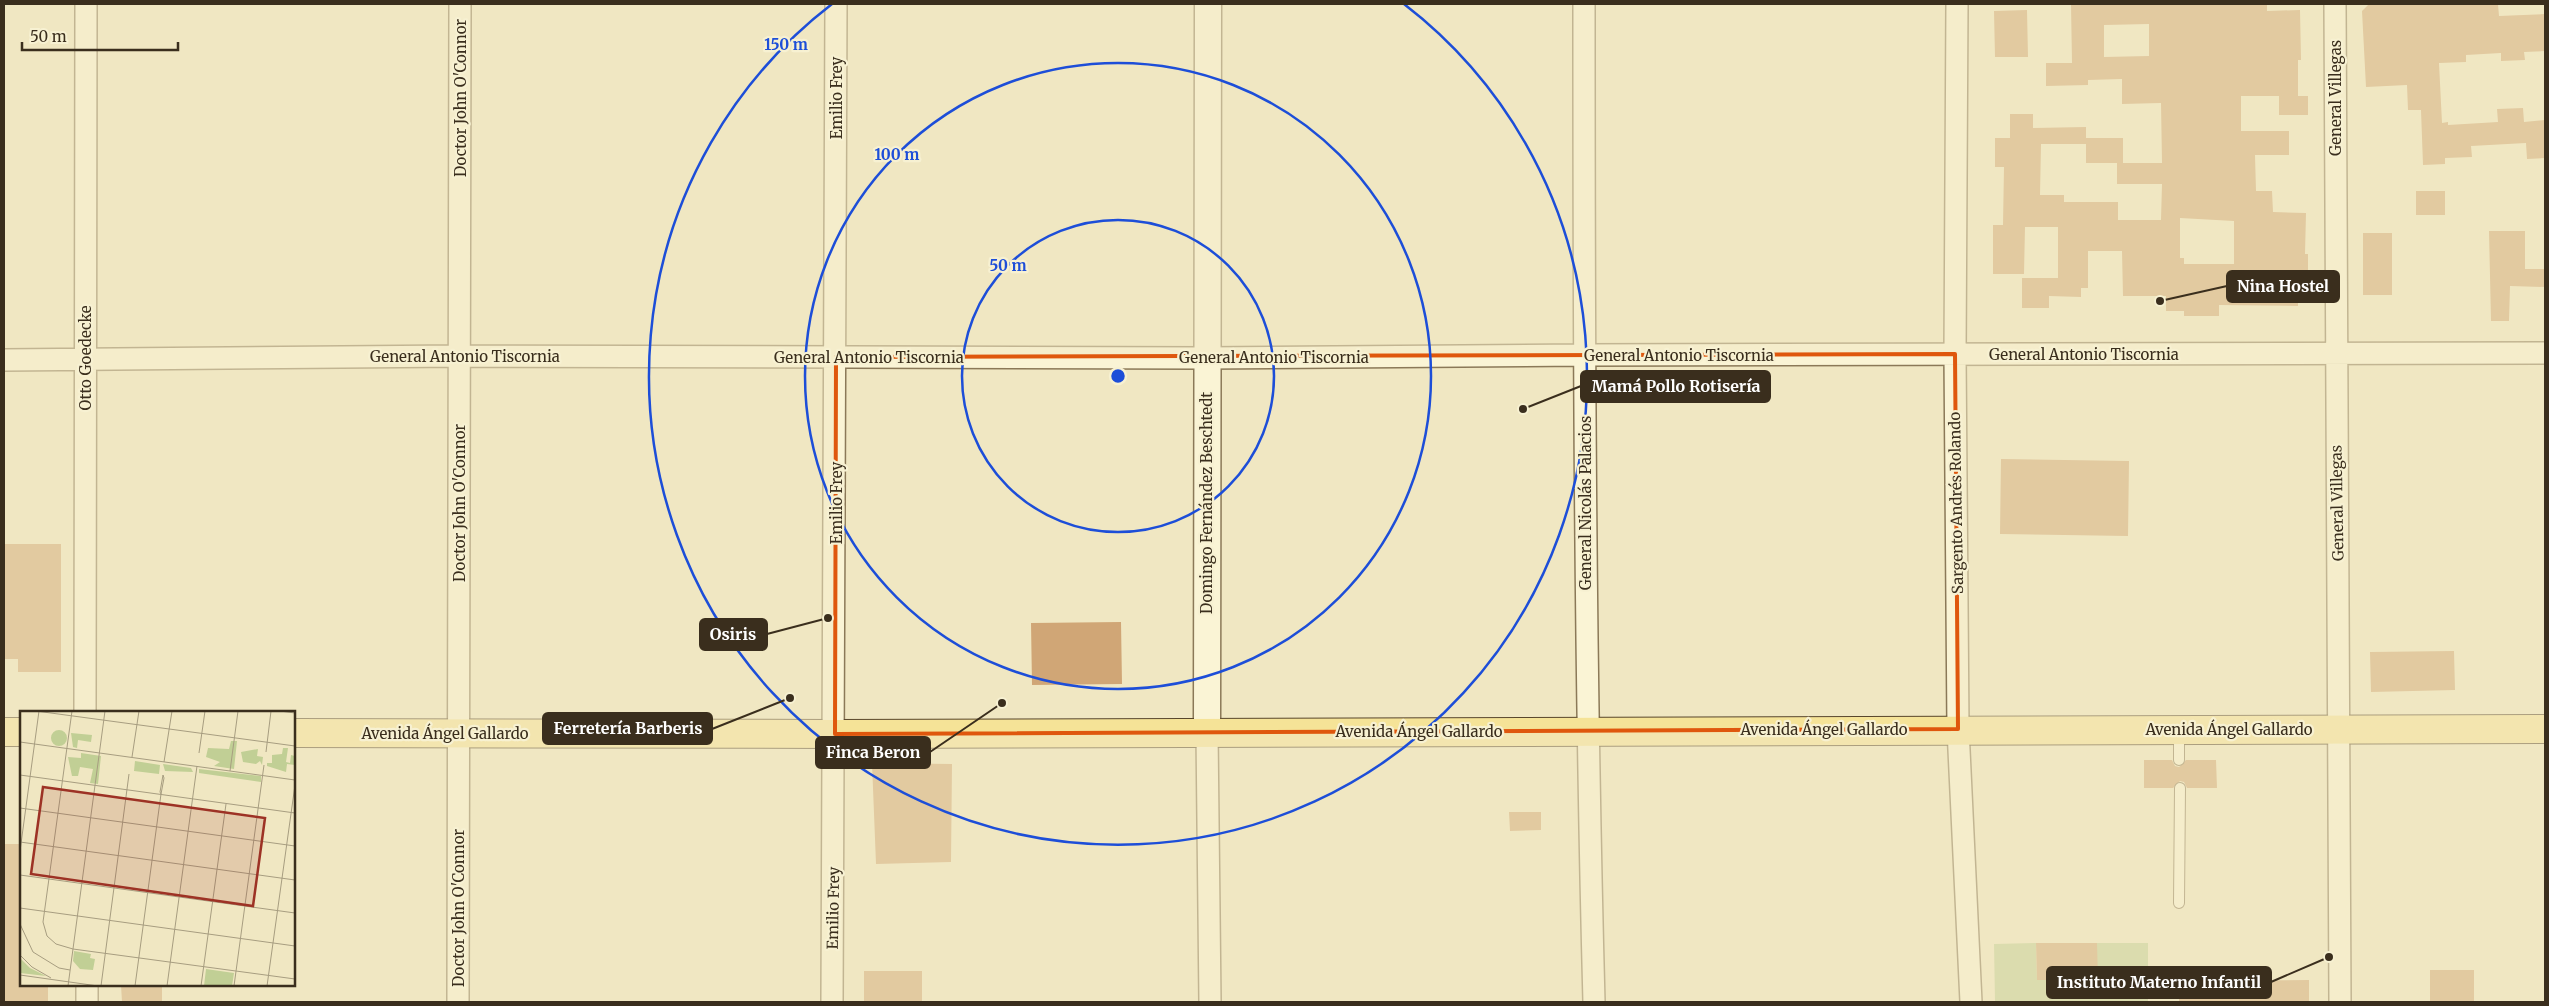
<svg xmlns="http://www.w3.org/2000/svg" width="2549" height="1006" font-family="Merriweather,serif">
	<style>
		.green { fill: #c1cf95 }
		.building { fill: #d0a676; fill-rule: evenodd }
		.lines { fill: none; stroke-linecap: round; stroke-linejoin: round }
		.service-casing { stroke: #8b7958; stroke-width: 12 }
		.minor-casing { stroke: #8b7958; stroke-width: 24 }
		.tertiary-casing { stroke: #8b7958; stroke-width: 29 }
		.primary-casing { stroke: #58462c; stroke-width: 30 }
		.service { stroke: #faf4d5; stroke-width: 10 }
		.minor { stroke: #faf4d5; stroke-width: 21 }
		.tertiary { stroke: #faf4d5; stroke-width: 26 }
		.primary { stroke: #f5e397; stroke-width: 28 }
		.marked { fill: none; stroke: #df570d; stroke-width: 4; stroke-linejoin: round }
		.ring { fill: none; stroke: #1d4ed8; stroke-width: 2.5 }
		.labels { text-anchor: middle; dominant-baseline: central; stroke-width: 4.5; stroke-linejoin: round; paint-order: stroke }
		.street-label { font-size: 15px; fill: #3a2e1d; stroke: #f7f1d2 }
		.inset-road { fill: none; stroke: #a79d80; stroke-width: 1 }
		.view { fill: #9d3225; fill-opacity: 0.15; stroke: #9d3225; stroke-width: 2.5 }
		.inset-edge { fill: none; stroke: #3a2e1d; stroke-width: 2.5 }
		.centre { fill: #1d4ed8; stroke: #f7f1d2; stroke-width: 2.5 }
		.ring-label { font-size: 15px; text-anchor: middle; font-weight: bold; fill: #1d4ed8; stroke: #f7f1d2; stroke-width: 4.5; stroke-linejoin: round; paint-order: stroke }
		.leader { fill: none; stroke: #3a2e1d; stroke-width: 2 }
		.callout-dot { fill: #3a2e1d; stroke: #f7f1d2; stroke-width: 2 }
		.callout { fill: #3a2e1d; stroke: #3a2e1d; stroke-width: 2 }
		.callout-label { font-size: 16px; text-anchor: middle; font-weight: bold; fill: #fff }
	</style>
	<rect width="100%" height="100%" fill="#f0e7c2"/>
	<path class="green" d="M2036 943 2037 980H2097V943H2148V1002H1995L1994 944Z"/>
	<path class="building" d="M2071 4H2267V11L2300 10 2301 60H2298V96H2308V115H2279V96H2241V131H2289V155H2255L2256 191H2272L2273 212 2306 213 2305 254H2308V272H2298V306L2219 305V316H2184V311H2166V296H2123L2122 251H2088V288H2081V297L2049 296V308H2022V278H2058V227H2025L2024 274H1993V225H2003L2004 167H1995V138H2010V114H2033V128L2086 127V138H2123V163H2086V144H2041L2040 195H2064V202H2118V220H2161L2162 184H2117V163H2162L2161 103 2122 104V79L2088 80V85L2046 86V63H2072ZM2149 24V56L2104 57V25ZM2180 218 2234 221V264H2184V258H2180Z
		M2369 4H2498L2499 16 2545 14V51L2524 52 2525 60 2501 61V53L2466 55V62L2439 63 2442 123 2448 122V125L2498 122 2497 109 2523 108 2524 122 2545 120V158L2527 159 2526 143 2471 146 2472 157 2445 158V164L2423 165 2421 110H2408L2407 85 2366 87 2362 11Z
		M2027 10 2028 57H1995L1994 11Z
		M2416 191H2445V215H2416Z
		M2489 231H2525V269H2545V287L2510 286 2509 321H2491Z
		M2363 233H2392V295H2363Z
		M2001 459 2129 461 2128 536 2000 534Z
		M4 544H61V672H18V659H4Z
		M1121 622 1122 684 1032 685 1031 623Z
		M2454 651 2455 690 2371 692 2370 652Z
		M2144 760H2172L2175 766 2179 767 2186 760H2216L2217 788H2187L2184 782 2180 781 2173 788H2144Z
		M872 763 952 764 951 862 876 864Z
		M1509 812H1541V830L1510 831Z
		M4 844H21V985H48V1002H4Z
		M2036 943H2097L2098 980H2037Z
		M2430 970H2474V1002H2430Z
		M864 971H922V1002H864Z
		M2309 980V1002H2179V981Z
		M121 985H162V1002H122Z"/>
	<g class="lines">
		<defs>
			<path id="service" d="M2179 730V760
				M2179 903 2180 788"/>
			<path id="minor" d="M1584 4C1584 337 1585 669 1594 1002
				M1957 4 1955 354 1958 729 1971 1002
				M2335 4C2335 337 2340 669 2340 1002
				M4 360 459 356 1206 358 1584 355 2545 353
				M85 712 86 4
				M1207 732 1210 1002
				M87 985V1002
				M458 1002 460 4
				M832 1002 836 4"/>
			<path id="tertiary" d="M1207 732 1208 4"/>
			<path id="primary" d="M4 732H21
				M294 733 835 734 2545 729"/>
		</defs>
		<use href="#service" class="service-casing"/>
		<use href="#minor" class="minor-casing"/>
		<use href="#tertiary" class="tertiary-casing"/>
		<use href="#primary" class="primary-casing"/>
		<use href="#service" class="service"/>
		<use href="#minor" class="minor"/>
		<use href="#tertiary" class="tertiary"/>
		<use href="#primary" class="primary"/>
	</g>
	<path d="M0 0H2549V1006H0ZM1955 354 1958 729 835 734 836 357Z" fill="#f0e7c2" fill-opacity=".55" fill-rule="evenodd"/>
	<path class="marked" d="M1955 354 1958 729 835 734 836 357Z"/>
	<g class="ring">
		<circle cx="1118" cy="376" r="156"/>
		<circle cx="1118" cy="376" r="313"/>
		<path d="M1404 4A469 469 0 1 1 832 4"/>
	</g>
	<g class="labels">
		<g class="street-label">
			<text transform="translate(460 98) rotate(-90)">Doctor John O'Connor</text>
			<text transform="translate(836 98) rotate(-90)">Emilio Frey</text>
			<text transform="translate(2335 98) rotate(-90)">General Villegas</text>
			<text x="2084" y="354">General Antonio Tiscornia</text>
			<text x="1679" y="355">General Antonio Tiscornia</text>
			<text x="465" y="356">General Antonio Tiscornia</text>
			<text x="869" y="357">General Antonio Tiscornia</text>
			<text x="1274" y="357">General Antonio Tiscornia</text>
			<text transform="translate(85 358) rotate(-90)">Otto Goedecke</text>
			<text transform="translate(459 503) rotate(-90)">Doctor John O'Connor</text>
			<text transform="translate(836 503) rotate(-90)">Emilio Frey</text>
			<text transform="translate(1206 503) rotate(-90)">Domingo Fernández Beschtedt</text>
			<text transform="translate(1585 503) rotate(-90)">General Nicolás Palacios</text>
			<text transform="translate(1956 503) rotate(-91)">Sargento Andrés Rolando</text>
			<text transform="translate(2337 503) rotate(-91)">General Villegas</text>
			<text x="1824" y="729">Avenida Ángel Gallardo</text>
			<text x="2229" y="729">Avenida Ángel Gallardo</text>
			<text x="1419" y="731">Avenida Ángel Gallardo</text>
			<text x="445" y="733">Avenida Ángel Gallardo</text>
			<text transform="translate(458 908) rotate(-90)">Doctor John O'Connor</text>
			<text transform="translate(833 908) rotate(-89)">Emilio Frey</text>
		</g>
	</g>
	<g transform="translate(20 711)">
		<rect width="275" height="275" fill="#f0e7c2"/>
		<path d="M31 27a8 8 0 1 1 16 0a8 8 0 1 1-16 0ZM51 22 72 24 71 31 58 29 57 37 53 36ZM211 30H217L214 58 194 55 200 51 186 46 188 37 209 38ZM263 37H268L266 51 270 52 271 44 275 45V54L267 53 266 61 247 55V52H252V44L262 43ZM238 38 237 45 243 46 242 54 240 50 236 53 223 51 221 41ZM61 42 81 45 78 73 70 72 73 58 60 56 58 65H52L48 46 61 47ZM115 50 140 54 139 63 114 60ZM143 53 171 57 173 61 145 60ZM179 58 241 65V71L179 62ZM54 240 71 243 70 247 75 248 73 259 60 258 53 250ZM0 247 10 257 26 265 0 262ZM186 258 214 262 212 275H184Z" fill="#c1cf95"/>
		<path class="inset-road" d="M16 0 275 35M52 0 23 211 27 225 36 233 53 238 275 268M260 0 275 2M0 31 275 69M246 41 251 0M179 42 185 0M112 46 119 0M144 51 152 0M210 60 218 0M0 64 275 102M143 64 144 67 141 83 140 81ZM0 97 275 135M0 131 275 169M0 140 19 0M0 164 275 202M0 197 275 235M0 213 13 241 39 257 50 259M0 244 12 256 31 267M0 264 78 275M48 275 85 0M81 275 109 63M115 275 141 83M147 275 177 55M181 275 206 93M214 275 244 54M247 275 275 74"/>
		<path class="view" d="M23 76 245 107 233 195 11 163Z"/>
		<rect width="275" height="275" class="inset-edge"/>
	</g>
	<circle cx="1118" cy="376" r="8" class="centre"/>
	<g class="ring-label">
		<text x="786" y="50">150 m</text>
		<text x="897" y="160">100 m</text>
		<text x="1008" y="271">50 m</text>
	</g>
	<path class="leader" d="M2160 301L2227 286M1523 409L1581 386M828 618L767 634M790 698L712 729M1002 703L930 752M2329 957L2271 982"/>
	<g class="callout-dot">
		<circle cx="2160" cy="301" r="5"/>
		<circle cx="1523" cy="409" r="5"/>
		<circle cx="828" cy="618" r="5"/>
		<circle cx="790" cy="698" r="5"/>
		<circle cx="1002" cy="703" r="5"/>
		<circle cx="2329" cy="957" r="5"/>
	</g>
	<g class="callout">
		<rect x="2227" y="271" width="112" height="31" rx="5"/>
		<rect x="1581" y="371" width="189" height="31" rx="5"/>
		<rect x="700" y="619" width="67" height="31" rx="5"/>
		<rect x="543" y="713" width="169" height="31" rx="5"/>
		<rect x="816" y="737" width="114" height="31" rx="5"/>
		<rect x="2047" y="967" width="224" height="31" rx="5"/>
	</g>
	<g class="callout-label">
		<text x="2283" y="292">Nina Hostel</text>
		<text x="1676" y="392">Mamá Pollo Rotisería</text>
		<text x="733" y="640">Osiris</text>
		<text x="628" y="734">Ferretería Barberis</text>
		<text x="873" y="758">Finca Beron</text>
		<text x="2159" y="988">Instituto Materno Infantil</text>
	</g>
	<rect width="2549" height="1006" fill="none" stroke="#3a2e1d" stroke-width="10"/>
	<path d="M22 42v8h156v-8" fill="none" stroke="#3a2e1d" stroke-width="2.5"/>
	<text x="30" y="42" font-size="15" fill="#3a2e1d" stroke="#f7f1d2" stroke-width="4" paint-order="stroke">50 m</text>
</svg>
